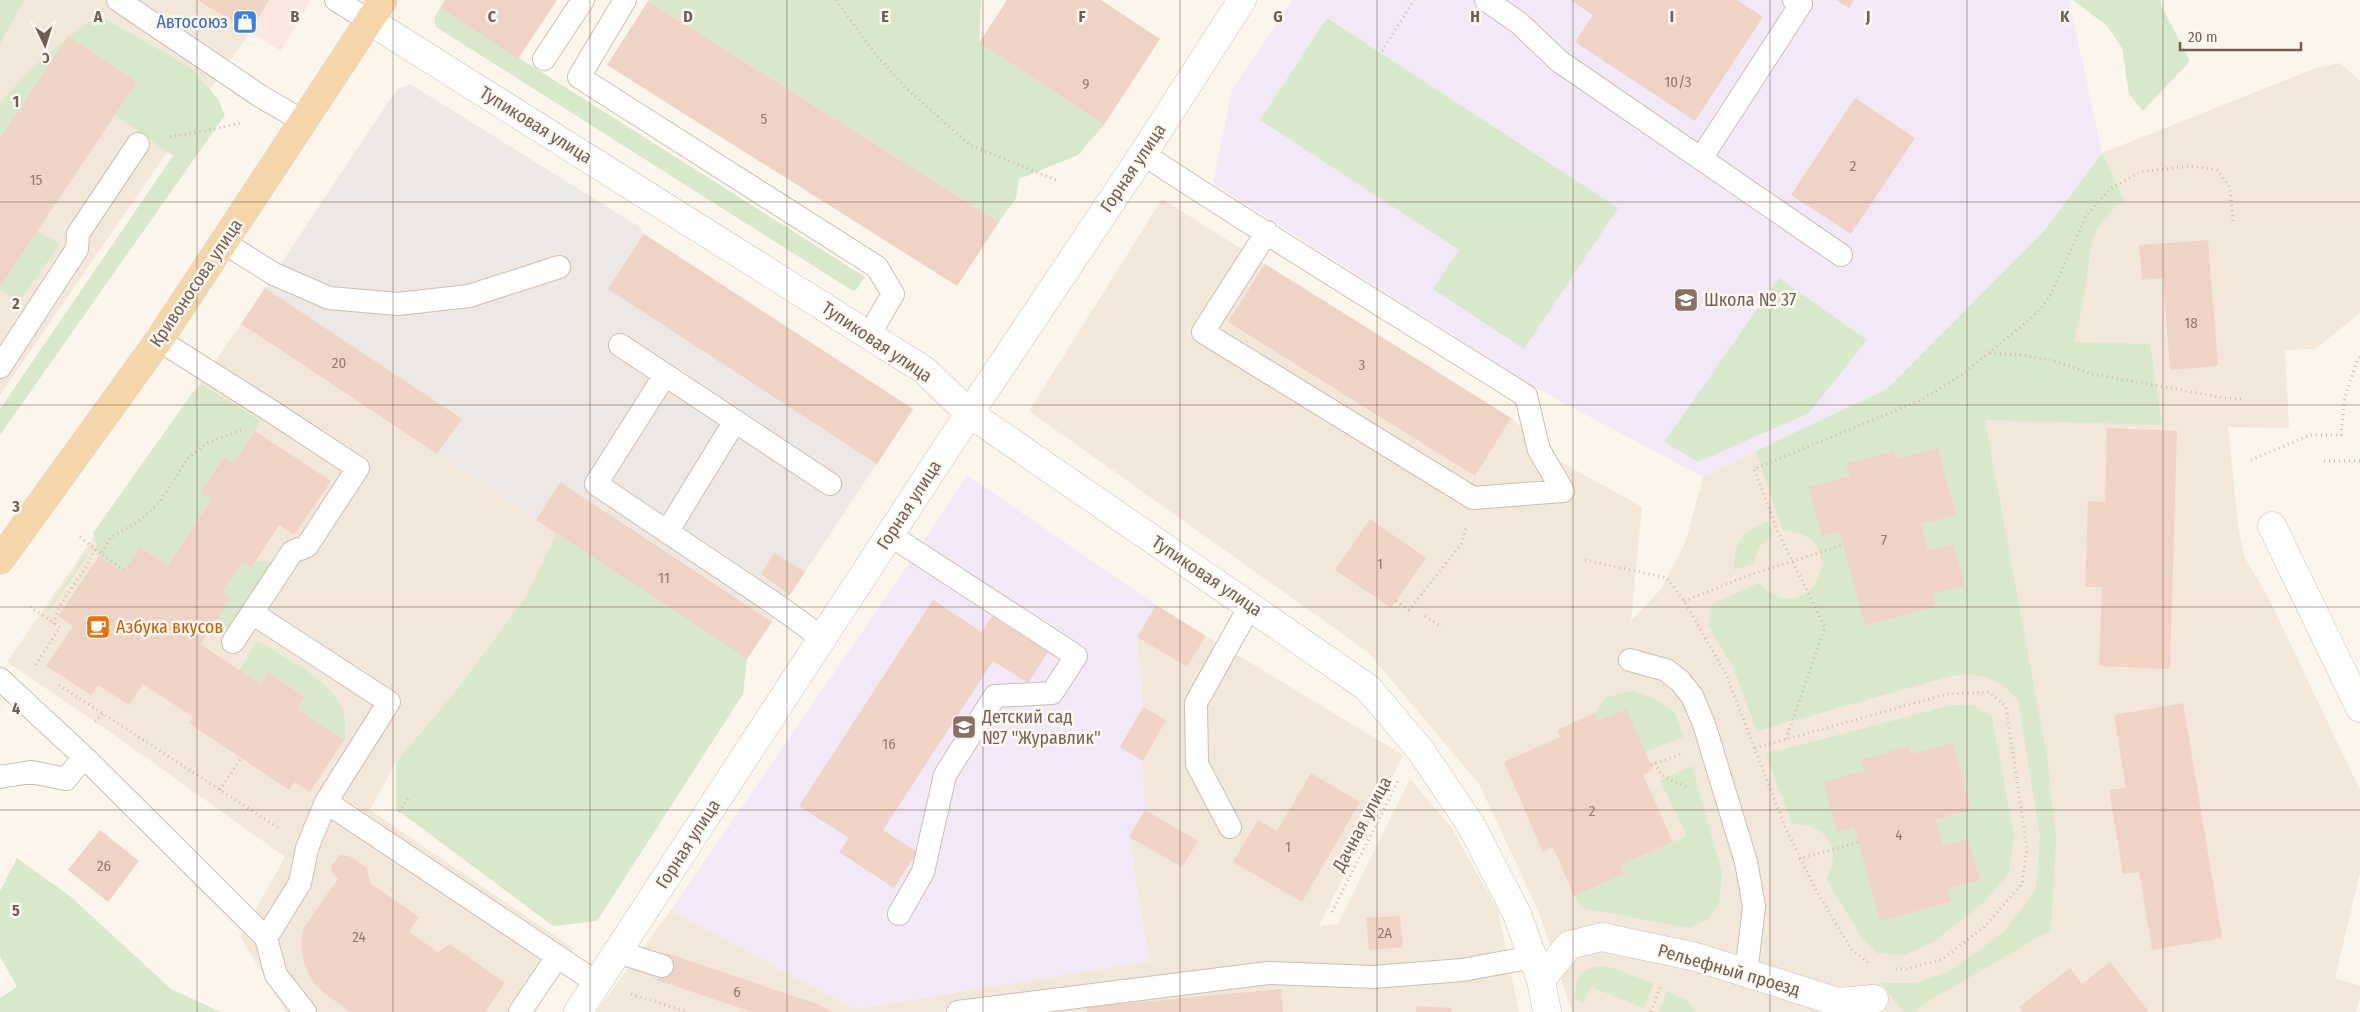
<svg xmlns="http://www.w3.org/2000/svg" width="2360" height="1012" font-family="'Fira Sans Condensed',sans-serif">
	<style>
		.residential { fill: #f3e7da }
		.commercial { fill: #fbe7e0 }
		.industrial { fill: #ede8e3 }
		.education { fill: #f2e8f8 }
		.green { fill: #d7e9ca; fill-rule: evenodd }
		.building { fill: #efd4c5 }
		.lines { fill: none; stroke-linecap: round; stroke-linejoin: round }
		.lane-casing { stroke: #cdbdb1; stroke-width: 24 }
		.street-casing { stroke: #cdbdb1; stroke-width: 29 }
		.primary-casing { stroke: #d8d1ce; stroke-width: 29 }
		.path { stroke: #d4b8a7; stroke-width: 3; stroke-dasharray: 1 4; stroke-linecap: butt }
		.lane { stroke: #fff; stroke-width: 22 }
		.street { stroke: #fff; stroke-width: 28 }
		.primary { stroke: #f4d6a9; stroke-width: 28 }
		.grid { fill: none; stroke: #755c4f; stroke-width: 1; stroke-opacity: 0.55 }
		.labels { text-anchor: middle; dominant-baseline: central; stroke-width: 5; stroke-linejoin: round; paint-order: stroke }
		.number-label { font-size: 15px; fill: #947a6c }
		.shop-label { font-size: 18px; fill: #366cbe; stroke: #fef9f2; text-anchor: end }
		.street-label { font-size: 18px; fill: #755c4f; stroke: #fef9f2 }
		.education-label { font-size: 18px; fill: #785e54; stroke: #fef9f2; text-anchor: start }
		.food-label { font-size: 18px; fill: #c56008; stroke: #fef9f2; text-anchor: start }
		.grid-label { font-size: 16px; text-anchor: middle; font-weight: bold; fill: #755c4f; stroke: #fef9f2; stroke-width: 5; stroke-linejoin: round; paint-order: stroke }
	</style>
	<rect width="100%" height="100%" fill="#fbf5eb"/>
	<path class="residential" d="M0 0H197L250 32 0 395Z
		M2340 63 2360 81V313L2315 349 2285 350 2289 428 2228 427 2239 532 2245 558 2269 599 2360 790V873L2335 978 2360 986V998L2356 1012H1572L1539 912 1479 784 1368 652 1029 411 1162 199 1511 418 1561 462 1642 507 1631 621 1661 589 1686 541 1703 477 1887 389 2044 231 2102 153 2316 68Z
		M241 324 556 533 527 595 455 692 396 762 370 810 574 949 532 1012H286L240 937 285 857 116 736 7 662Z
		M1206 636 1403 755 1319 926 1338 924 1410 779 1451 827 1498 911 1519 1012H596L671 910 854 1009 1149 961 1129 837 1145 810 1120 747 1143 707 1137 637 1187 667Z"/>
	<path class="commercial" d="M197 0H311L281 51Z"/>
	<path class="industrial" d="M410 84 638 226 644 234 913 409 747 659 241 324 397 89Z"/>
	<path class="education" d="M1293 0H2069L2102 153 2044 231 1887 389 1703 477 1532 386 1213 183 1232 90Z
		M967 475 1156 605 1137 637 1143 707 1120 747 1143 761 1145 810 1129 837 1149 961 854 1009 671 910 917 552Z"/>
	<path class="green" d="M0 0H24L0 44Z
		M650 0H981L979 43 1104 125 1078 155 1019 179 1016 198 999 222 648 1Z
		M2073 0H2161V5L2190 61 2143 111 2129 94 2122 48 2107 26Z
		M440 8 865 277 856 290 853 291 436 27 434 18Z
		M99 15 191 68 218 99 225 115 0 435V409L173 156 115 115 136 82 68 36 0 138V103C29 69 62 39 99 15Z
		M1327 18 1618 208 1524 349 1433 289 1459 250 1260 120Z
		M2102 153 2124 200C2087 229 2092 246 2085 289 2083 306 2078 324 2074 342L2150 344 2162 425 1985 420 2047 757 2056 839 2051 930 1930 1000 1913 1012H1904L1881 983H1916L1950 971 2004 932 2036 889 2040 837 2018 699C1996 678 1981 672 1951 676L1757 731 1733 667 1709 628V613L1712 604 1759 583C1811 637 1857 533 1783 531L1756 451 1887 389 2044 231ZM1938 448 1956 514 1921 524 1928 550 1953 544 1964 585 1933 594 1936 606 1865 626 1839 532 1822 536 1808 487 1850 476 1847 465 1894 452 1896 459Z
		M37 231 60 244 19 302 0 290V287Z
		M1779 278 1867 340 1809 413 1698 462 1664 442Z
		M202 385 261 421 233 463 224 457 200 492 211 500 168 565 140 547 123 572 99 556 93 533 193 392Z
		M1768 521 1773 534 1758 548 1754 563 1734 570C1734 539 1742 534 1768 521Z
		M556 533 747 659 743 694 597 921 553 926 396 809V762L455 692 527 595Z
		M86 553 88 555 49 611 47 610Z
		M255 561 276 562 229 629 216 620 222 592 242 562 250 568Z
		M258 641C286 659 342 684 345 720 346 727 345 734 344 740L297 709 305 696 268 672 260 684 239 670Z
		M1633 691 1659 701 1676 714 1683 737 1645 752 1598 721 1595 713 1606 697Z
		M1952 705H1973L1992 717 2014 836 2009 873 1984 902 1932 943 1905 955 1877 953 1863 939 1826 879C1843 848 1827 824 1792 824L1766 754ZM1953 743 1971 810 1936 820 1943 846 1968 839 1979 880 1948 889 1951 902 1880 921 1854 827 1837 831 1824 782 1865 771 1862 760 1909 746 1911 754Z
		M1692 766 1722 873 1719 905 1707 920 1689 928 1582 908 1574 896 1624 874 1620 865 1687 836 1660 780Z
		M17 858 71 897 171 989 221 1012H0V998L17 987 0 956V891Z
		M1607 966 1654 984 1644 1008 1591 987 1584 1002 1575 999C1576 973 1581 967 1607 966Z
		M1667 991 1690 1002 1694 1012H1659Z"/>
	<path class="building" d="M197 0H269L250 32Z
		M445 0H557L518 59 440 8Z
		M1007 0H1101L1160 39 1104 125 979 43Z
		M1570 0H1737L1763 17 1695 121 1575 42 1593 15Z
		M1836 0H1854L1849 8Z
		M648 1 999 222 957 286 607 65Z
		M68 36 137 82 0 287V138Z
		M1855 98 1915 138 1851 234 1791 195Z
		M644 234 913 409 877 464 608 289Z
		M2208 240 2218 366 2170 370 2163 278 2142 280 2139 245Z
		M1265 264 1511 418 1475 476 1228 322Z
		M265 288 462 419 437 454 241 324Z
		M2107 428 2177 431 2170 669 2099 666 2102 587H2085L2088 501 2105 502Z
		M255 431 331 481 294 535 279 525 251 568 242 562 222 592 231 598 200 644 260 684 268 672 305 697 297 709 344 740 310 792 295 782 289 790 189 723 193 717 143 684 129 705 98 685 91 695 46 666 73 626 58 616 99 556 123 572 140 547 168 565 211 500 200 492 224 457 233 463Z
		M1938 448 1956 515 1921 524 1928 550 1953 544 1965 585 1933 594 1936 606 1865 626 1839 532 1822 536 1808 487 1850 476 1846 464 1894 451 1896 459Z
		M560 482 772 622 747 659 536 520Z
		M1370 519 1426 558 1391 608 1335 570Z
		M774 553 805 572 790 595 761 574Z
		M933 600 982 632 992 616 1048 652 1028 683 993 661 883 830 917 852 894 888 839 852 849 838 799 806Z
		M1156 605 1206 636 1187 667 1137 637Z
		M2183 703 2222 938 2152 950 2139 872 2123 874 2109 790 2126 788 2114 715Z
		M1143 707 1166 720 1143 761 1120 747Z
		M1626 709 1653 770 1643 775 1673 842 1620 865 1624 874 1574 896 1553 847 1543 852 1504 762 1560 737 1557 730 1595 713 1598 721Z
		M1953 743 1971 810 1936 820 1943 846 1968 839 1980 880 1948 889 1951 902 1880 921 1854 827 1837 832 1823 782 1865 771 1861 760 1909 746 1911 754Z
		M1311 773 1360 802 1302 902 1233 862 1258 820 1277 831Z
		M1145 810 1198 841 1182 867 1129 837Z
		M100 830 139 861 108 902 68 870Z
		M340 855 349 856 367 868 370 883 419 917 409 932 438 952 450 944 505 983 485 1012H351L325 994 313 983 304 963 301 945 303 929 338 879 332 873 331 866Z
		M1400 916 1403 947 1369 950 1366 918Z
		M666 953 817 1004 833 1012H752L657 980Z
		M2110 962 2149 1012H2023L2019 1007 2070 968 2082 984Z
		M1281 989 1283 1012H1087L1086 1007Z
		M1416 1006 1452 1008 1451 1012H1416Z"/>
	<g class="lines">
		<defs>
			<path id="lane" d="M118 0 260 96 303 121
				M336 0 370 21
				M625 0 579 77 877 267 893 294 869 335
				M1486 0 1519 23 1559 61 1841 255
				M544 59 583 0
				M1143 154C1269 237 1398 315 1526 396L1539 450 1563 491 1473 498 1203 332 1267 232
				M1702 157 1801 4 1794 0
				M223 242 274 274 329 298 398 304 469 296 559 267
				M159 340 271 411 358 468 307 546 292 552 233 642
				M620 345 830 484
				M0 367 77 249 78 234 138 144
				M665 375 596 484 781 608 822 638
				M667 532 735 421
				M890 535 1076 656 1052 693 995 696 945 775 923 872 899 914
				M252 613 389 702 326 802 307 848 300 883 266 938
				M1630 660 1666 670 1680 681 1692 696 1704 724 1746 862 1754 906 1746 974
				M0 679 84 757 266 938 276 975 305 1012
				M0 777 31 772 66 779 84 757
				M326 802 597 983
				M1230 827 1197 764 1196 703 1250 606
				M618 952 662 966
				M520 1012 557 957
				M958 1012 1268 973 1373 977 1462 970 1533 957"/>
			<path id="street" d="M370 21 924 370 969 413 1368 688 1421 751 1471 825 1517 914 1541 980 1547 1012
				M2272 526 2360 708
				M1541 980 1569 945 1602 937 1696 957 1838 1002 1874 999
				M578 1012 953 438 1143 154 1242 0"/>
			<path id="primary" d="M0 560 159 340 383 0"/>
		</defs>
		<use href="#lane" class="lane-casing"/>
		<use href="#street" class="street-casing"/>
		<use href="#primary" class="primary-casing"/>
		<path class="path" d="M836 0 876 55 906 88 970 145 1056 180
			M1382 51 1414 0
			M170 137 215 129 240 123
			M1990 353 2024 355 2054 361 2093 374 2225 398 2242 399
			M2251 460 2310 435H2341L2345 397 2357 361 2360 357
			M2324 461H2360
			M80 537 101 554
			M1585 560 1667 578 1684 601 1726 674 1785 827 1815 888 1851 949 1869 963
			M124 570 101 554 111 537 136 523 159 503 188 458 207 443 241 430
			M1396 601 1409 610 1462 543 1466 528
			M1684 601 1755 573 1843 545
			M30 607 60 627 35 666
			M1425 616 1442 627
			M54 624C59 595 86 577 94 549
			M59 685 280 829
			M95 722 103 713
			M1786 739 1825 627 1778 532 1754 469 1921 400 1963 374 2029 320 2042 307 2051 294 2086 216 2110 189 2140 172 2191 166 2217 170 2230 187 2233 223
			M1755 748 1947 694 1989 692 2006 707 2027 848 2022 884 1984 927 1943 959 1906 969H1893
			M1655 763 1661 775 1689 788
			M1651 765 1681 754
			M220 790 241 758
			M399 812 409 797
			M1799 859 1859 842
			M1332 912 1398 781
			M631 994 687 1012
			M1651 1012 1661 985"/>
		<use href="#lane" class="lane"/>
		<use href="#street" class="street"/>
		<use href="#primary" class="primary"/>
	</g>
	<path class="grid" d="M197 0V1012M393 0V1012M590 0V1012M787 0V1012M983 0V1012M1180 0V1012M1377 0V1012M1573 0V1012M1770 0V1012M1967 0V1012M2163 0V1012M0 202H2360M0 405H2360M0 607H2360M0 810H2360"/>
	<defs>
		<symbol id="shop-square" viewBox="-11 -11 22 22"><rect x="-9" y="-9" width="18" height="18" rx="4" fill="#3f7fe0" stroke="#fef9f2"/><path d="M-5-2.5h2.3a2.7 3.5 0 0 1 5.4 0H5L5.5 6h-11ZM-1.5-2.5h3a1.5 2.3 0 0 0-3 0Z" fill="#fff"/></symbol>
		<symbol id="school-square" viewBox="-11 -11 22 22"><rect x="-9" y="-9" width="18" height="18" rx="4" fill="#8d6e63" stroke="#fef9f2"/><path d="M0-5L7-2L0 1L-7-2ZM-4 1L0 2.5L4 1V4Q0 6-4 4Z" fill="#fff"/></symbol>
		<symbol id="cafe-square" viewBox="-11 -11 22 22"><rect x="-9" y="-9" width="18" height="18" rx="4" fill="#e8710a" stroke="#fef9f2"/><path d="M-5.5-4.5H6V0H3Q3 3.5 0 3.5H-2.5Q-5.5 3.5-5.5 0ZM3-3.2v2h1.7v-2ZM-6 4.5H4V6H-6Z" fill="#fff"/></symbol>
	</defs>
	<g fill-rule="evenodd">
		<use href="#shop-square" x="231" y="8" width="28" height="28"/>
		<use href="#school-square" x="1672" y="286" width="28" height="28"/>
		<use href="#cafe-square" x="84" y="613" width="28" height="28"/>
		<use href="#school-square" x="950" y="713" width="28" height="28"/>
	</g>
	<g class="labels">
		<g class="number-label">
			<text x="1678" y="82">10/3</text>
			<text x="1086" y="84">9</text>
			<text x="764" y="119">5</text>
			<text x="1853" y="166">2</text>
			<text x="36" y="180">15</text>
			<text x="2191" y="323">18</text>
			<text x="339" y="363">20</text>
			<text x="1362" y="365">3</text>
			<text x="1884" y="540">7</text>
			<text x="1380" y="564">1</text>
			<text x="664" y="578">11</text>
			<text x="889" y="744">16</text>
			<text x="1592" y="811">2</text>
			<text x="1899" y="835">4</text>
			<text x="1288" y="847">1</text>
			<text x="104" y="866">26</text>
			<text x="1385" y="933">2А</text>
			<text x="359" y="937">24</text>
			<text x="737" y="992">6</text>
		</g>
		<g class="shop-label">
			<text x="228" y="22">Автосоюз</text>
		</g>
		<g class="street-label">
			<text transform="translate(536 125) rotate(32)">Тупиковая улица</text>
			<text transform="translate(1133 168) rotate(-56)">Горная улица</text>
			<text transform="translate(196 283) rotate(-56)">Кривоносова улица</text>
			<text transform="translate(877 342) rotate(34)">Тупиковая улица</text>
			<text transform="translate(909 505) rotate(-57)">Горная улица</text>
			<text transform="translate(1207 576) rotate(34)">Тупиковая улица</text>
			<text transform="translate(1362 824) rotate(-62)">Дачная улица</text>
			<text transform="translate(688 844) rotate(-57)">Горная улица</text>
			<text transform="translate(1729 970) rotate(16)">Рельефный проезд</text>
		</g>
		<g class="education-label">
			<text x="1704" y="300">Школа № 37</text>
			<text x="982" y="717">Детский сад<tspan x="982" dy="21">№7 "Журавлик"</tspan></text>
		</g>
		<g class="food-label">
			<text x="116" y="627">Азбука вкусов</text>
		</g>
	</g>
	<g class="grid-label">
		<text x="98" y="22">A</text>
		<text x="295" y="22">B</text>
		<text x="492" y="22">C</text>
		<text x="688" y="22">D</text>
		<text x="885" y="22">E</text>
		<text x="1082" y="22">F</text>
		<text x="1278" y="22">G</text>
		<text x="1475" y="22">H</text>
		<text x="1672" y="22">I</text>
		<text x="1868" y="22">J</text>
		<text x="2065" y="22">K</text>
		<text x="16" y="107">1</text>
		<text x="16" y="309">2</text>
		<text x="16" y="512">3</text>
		<text x="16" y="714">4</text>
		<text x="16" y="916">5</text>
	</g>
	<g transform="translate(45 45) rotate(176)" stroke="#fef9f2" stroke-width="4" paint-order="stroke">
	<path d="M0-4L9 19L0 12L-9 19Z" fill="#755c4f"/>
	<text y="-8" font-size="14" font-weight="bold" text-anchor="middle" fill="#755c4f">С</text>
	</g>
	<path d="M2180 42v8h121v-8" fill="none" stroke="#755c4f" stroke-width="2.5"/>
	<text x="2188" y="42" font-size="15" fill="#755c4f" stroke="#fef9f2" stroke-width="4" paint-order="stroke">20 m</text>
</svg>
